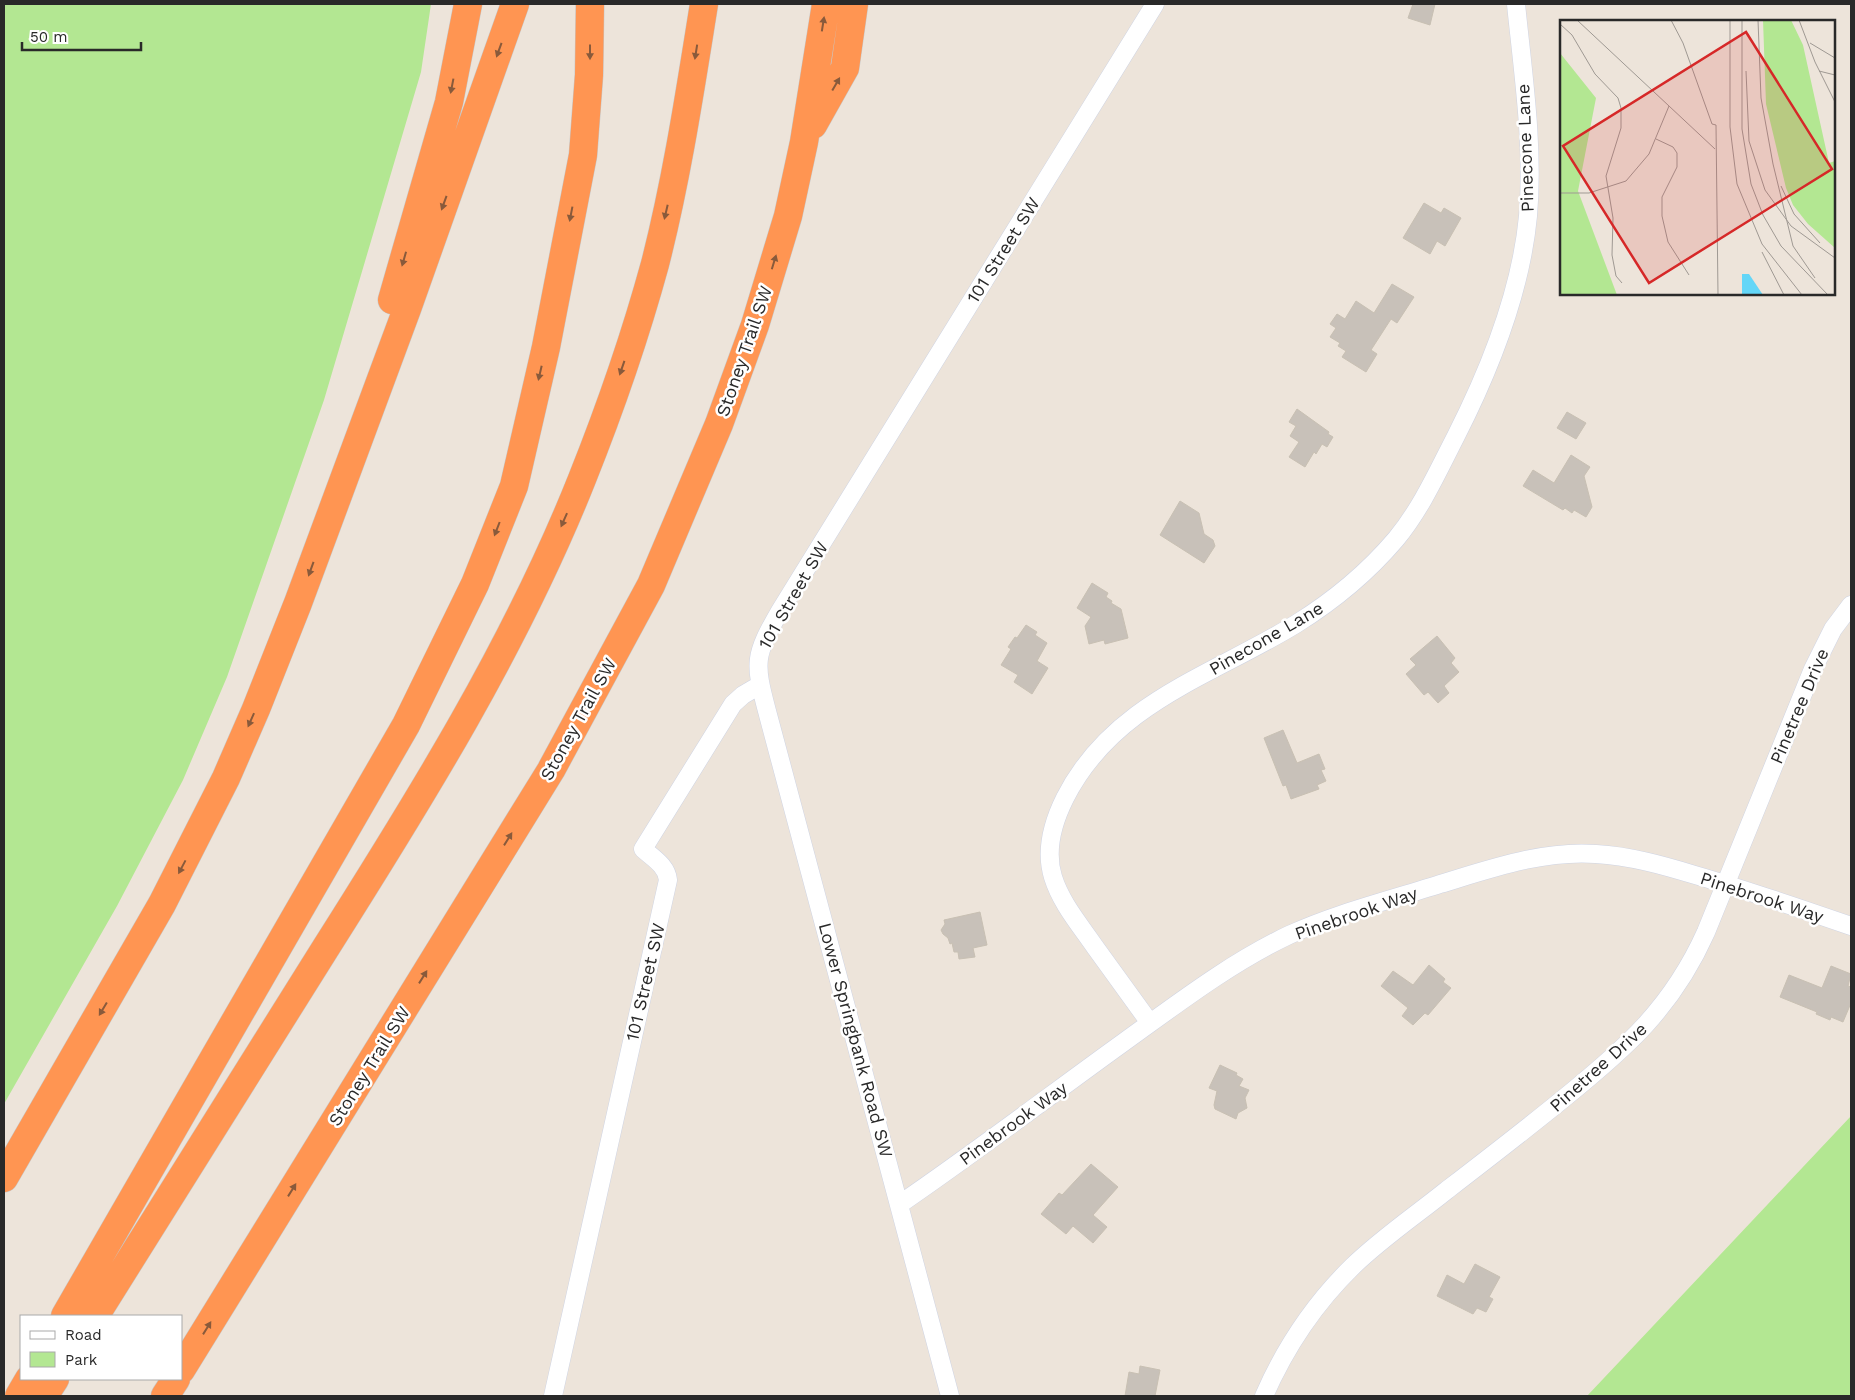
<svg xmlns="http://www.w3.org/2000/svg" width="1855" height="1400" font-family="'Work Sans',sans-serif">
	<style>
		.green { fill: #b3e792 }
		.building { fill: #c8c1b9; stroke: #c8c0b3 }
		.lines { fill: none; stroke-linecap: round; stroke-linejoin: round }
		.minor-casing { stroke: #cfd4e3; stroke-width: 19 }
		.motorway-casing { stroke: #c7c7c7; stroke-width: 29 }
		.minor { stroke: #fff; stroke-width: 18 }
		.motorway { stroke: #ff9552; stroke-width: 28 }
		.oneway { fill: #895a3b }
		.labels { text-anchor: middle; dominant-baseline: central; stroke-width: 5; stroke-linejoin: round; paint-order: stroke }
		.street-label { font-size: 18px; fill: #292929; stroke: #fff }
		.inset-road { fill: none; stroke: #9f9993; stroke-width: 1 }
		.view { fill: #d62828; fill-opacity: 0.15; stroke: #d62828; stroke-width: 2.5 }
		.inset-edge { fill: none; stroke: #292929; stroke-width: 2.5 }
	</style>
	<rect width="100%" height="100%" fill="#ede4da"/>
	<path class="green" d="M4 4H431L421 72 324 400 227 677 183 780 117 906 4 1104Z
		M1851 1116V1396H1587Z"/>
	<path class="building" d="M1413 4H1435L1430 25 1408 18Z
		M1424 203 1441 213 1444 208 1461 218 1445 246 1437 241 1430 254 1403 238Z
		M1392 284 1414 297 1397 323 1391 319 1371 350 1377 354 1366 372 1342 357 1346 351 1338 346 1340 343 1330 337 1336 328 1330 324 1337 314 1345 319 1356 301 1374 313Z
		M1297 409 1329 432 1328 434 1333 437 1327 447 1322 444 1316 454 1314 452 1305 467 1289 457 1299 442 1290 436 1296 426 1289 422Z
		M1567 412 1586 423 1576 439 1557 428Z
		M1571 455 1590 467 1584 476 1592 507 1586 517 1574 510 1572 513 1565 508 1563 510 1523 486 1533 470 1554 483Z
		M1180 501 1199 513 1204 534 1213 540 1215 546 1204 563 1160 535Z
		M1092 583 1108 593 1106 597 1112 601 1111 603 1121 609 1128 638 1105 644 1104 640 1089 644 1085 626 1091 617 1077 608Z
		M1026 625 1037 632 1035 635 1047 643 1037 661 1048 668 1032 694 1014 682 1018 675 1001 665 1011 649 1008 647 1015 637 1017 638Z
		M1437 636 1455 658 1451 663 1459 672 1444 686 1449 693 1438 703 1428 692 1424 695 1406 674 1416 665 1410 659Z
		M1283 730 1297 763 1319 754 1325 769 1321 770 1326 781 1317 785 1319 789 1291 799 1286 785 1283 786 1264 738Z
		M980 912 987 945 973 948 975 957 959 959 958 952H954L952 943 950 944 948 938 943 934 941 930 945 924 944 920Z
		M1429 965 1445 979 1443 982 1451 988 1428 1015 1425 1013 1413 1025 1402 1016 1408 1008 1381 986 1393 971 1413 985Z
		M1831 966 1851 974 1848 986 1851 987V1003L1843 1022 1831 1017 1830 1020 1816 1014 1817 1012 1780 997 1789 975 1822 988Z
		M1220 1065 1237 1073 1236 1075 1243 1079 1239 1086 1249 1090 1245 1098 1247 1108 1238 1113 1236 1119 1215 1109 1214 1105 1217 1091 1209 1088Z
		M1091 1164 1118 1187 1093 1215 1107 1227 1093 1243 1073 1226 1066 1234 1041 1214 1059 1193 1062 1195Z
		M1475 1264 1500 1277 1489 1297 1493 1299 1486 1312 1477 1308 1473 1314 1437 1296 1447 1275 1464 1284Z
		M1140 1366 1160 1370 1155 1396H1125L1129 1372 1139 1374Z"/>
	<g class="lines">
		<defs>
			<path id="minor" d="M1150 1023C1132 998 1113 972 1095 947 1080 925 1061 903 1053 877 1045 851 1053 822 1065 798 1113 703 1211 676 1296 624 1333 601 1368 572 1396 539 1421 509 1438 471 1456 436 1490 369 1521 292 1528 216 1534 146 1523 74 1516 4
				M900 1204C976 1152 1049 1096 1124 1042 1177 1004 1230 963 1289 935 1337 913 1390 900 1440 884 1490 869 1543 850 1596 854 1630 856 1662 865 1695 875 1747 890 1799 908 1851 926
				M553 1396 668 880C667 866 653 858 643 849L733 704 743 695 760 685
				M950 1396 767 711C754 662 754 656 780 611L1155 4
				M1264 1396C1285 1348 1315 1303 1353 1266 1382 1238 1416 1215 1447 1190 1486 1160 1525 1130 1563 1099 1626 1048 1672 1008 1706 932L1813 669 1833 629 1851 605"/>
			<path id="motorway" d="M813 125 845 68 854 4
				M392 300 449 102 468 4
				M4 1178 162 904 226 778 256 709 298 603 407 309 515 4
				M65 1316 406 725 475 584 514 486 546 347 583 155 589 75 590 4
				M95 1316C171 1194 248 1072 325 949 420 799 516 645 582 479 610 409 635 337 655 264 677 178 690 91 704 4
				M181 1370 551 770 651 585 719 424 755 325 788 216 804 142 826 4
				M19 1396 29 1379
				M44 1396 55 1379
				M165 1396 176 1379"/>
		</defs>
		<use href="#minor" class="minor-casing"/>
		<use href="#motorway" class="motorway-casing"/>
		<use href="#minor" class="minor"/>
		<use href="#motorway" class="motorway"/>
	</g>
	<defs><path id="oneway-solid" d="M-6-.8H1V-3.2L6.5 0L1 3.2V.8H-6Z" transform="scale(1.25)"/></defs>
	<g class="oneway">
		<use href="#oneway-solid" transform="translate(823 24) rotate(-81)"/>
		<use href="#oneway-solid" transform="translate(499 50) rotate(110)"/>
		<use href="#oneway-solid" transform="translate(590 52) rotate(90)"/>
		<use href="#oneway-solid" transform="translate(696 52) rotate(99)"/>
		<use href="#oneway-solid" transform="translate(836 84) rotate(-60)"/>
		<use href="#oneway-solid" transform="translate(452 86) rotate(101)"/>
		<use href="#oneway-solid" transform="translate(444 203) rotate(110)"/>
		<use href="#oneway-solid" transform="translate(666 212) rotate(103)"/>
		<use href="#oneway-solid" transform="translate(571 214) rotate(101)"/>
		<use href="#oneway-solid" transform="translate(404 259) rotate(106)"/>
		<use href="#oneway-solid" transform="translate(774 262) rotate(-73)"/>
		<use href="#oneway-solid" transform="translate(622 368) rotate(109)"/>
		<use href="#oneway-solid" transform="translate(540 373) rotate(103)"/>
		<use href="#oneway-solid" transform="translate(564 520) rotate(114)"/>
		<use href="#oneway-solid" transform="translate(497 529) rotate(111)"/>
		<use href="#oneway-solid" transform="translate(311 569) rotate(110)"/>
		<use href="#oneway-solid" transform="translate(251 720) rotate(114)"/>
		<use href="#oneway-solid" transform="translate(508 839) rotate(-58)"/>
		<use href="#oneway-solid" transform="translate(182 867) rotate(118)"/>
		<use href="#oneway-solid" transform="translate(423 977) rotate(-58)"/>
		<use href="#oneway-solid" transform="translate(103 1009) rotate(121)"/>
		<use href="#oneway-solid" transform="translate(292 1190) rotate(-58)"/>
		<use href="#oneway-solid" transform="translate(207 1328) rotate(-58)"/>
	</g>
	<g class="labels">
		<g class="street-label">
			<text transform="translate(1525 148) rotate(-92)">Pinecone Lane</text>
			<text transform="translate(1003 250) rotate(-58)">101 Street SW</text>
			<text transform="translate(744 351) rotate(-71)">Stoney Trail SW</text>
			<text transform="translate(793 595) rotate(-60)">101 Street SW</text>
			<text transform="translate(1266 638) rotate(-30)">Pinecone Lane</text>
			<text transform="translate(1799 706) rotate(-67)">Pinetree Drive</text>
			<text transform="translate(578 719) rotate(-61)">Stoney Trail SW</text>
			<text transform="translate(1762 897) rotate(18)">Pinebrook Way</text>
			<text transform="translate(1356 913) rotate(-19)">Pinebrook Way</text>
			<text transform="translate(645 982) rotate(-77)">101 Street SW</text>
			<text transform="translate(856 1040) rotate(75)">Lower Springbank Road SW</text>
			<text transform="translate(369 1066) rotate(-58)">Stoney Trail SW</text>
			<text transform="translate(1598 1067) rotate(-42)">Pinetree Drive</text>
			<text transform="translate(1013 1123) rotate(-36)">Pinebrook Way</text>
		</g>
	</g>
	<g transform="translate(1560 20)">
		<rect width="275" height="275" fill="#ede4da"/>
		<path d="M203 0H231L243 25 269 143 275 141V228L248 204 233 185 226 168 206 84ZM0 33 36 78 18 171 57 275H0Z" fill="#b3e792"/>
		<path d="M182 254H189L203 275H182Z" fill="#64d6f7"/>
		<path class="inset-road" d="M17 0 155 129M111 0 123 23 152 104 156 105 158 275M170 0V107L177 164 202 224 242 275M182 0V109L191 164 203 195 221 226 268 275M198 0 201 78 213 144 233 226 255 258M239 0 255 42 275 82M0 4 12 15 35 54 58 78 61 88V108L46 156 53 198 52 235 56 256 62 263M250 23 275 38M186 51 189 121 205 170 231 206 275 238M259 51 275 55M96 119 113 127 117 133V147L102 177V196L108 222 129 255M221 166 234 194 260 223M0 173H29L66 161 89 134 109 86M202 232 224 275"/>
		<path class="view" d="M186 12 272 149 89 263 3 126Z"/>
		<rect width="275" height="275" class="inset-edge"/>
	</g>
	<rect width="1855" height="1400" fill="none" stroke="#292929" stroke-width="10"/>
	<rect x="20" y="1315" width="162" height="65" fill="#ffffff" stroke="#a9a9a9"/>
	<rect x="30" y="1331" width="25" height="8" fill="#ffffff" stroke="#a9a9a9"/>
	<text x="65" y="1340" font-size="15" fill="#292929">Road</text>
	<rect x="30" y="1352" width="25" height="15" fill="#b3e792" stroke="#a9a9a9"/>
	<text x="65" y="1365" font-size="15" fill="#292929">Park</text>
	<path d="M22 42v8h119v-8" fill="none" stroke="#292929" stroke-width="2.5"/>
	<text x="30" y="42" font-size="15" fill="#292929" stroke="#ffffff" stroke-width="4" paint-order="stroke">50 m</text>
</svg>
